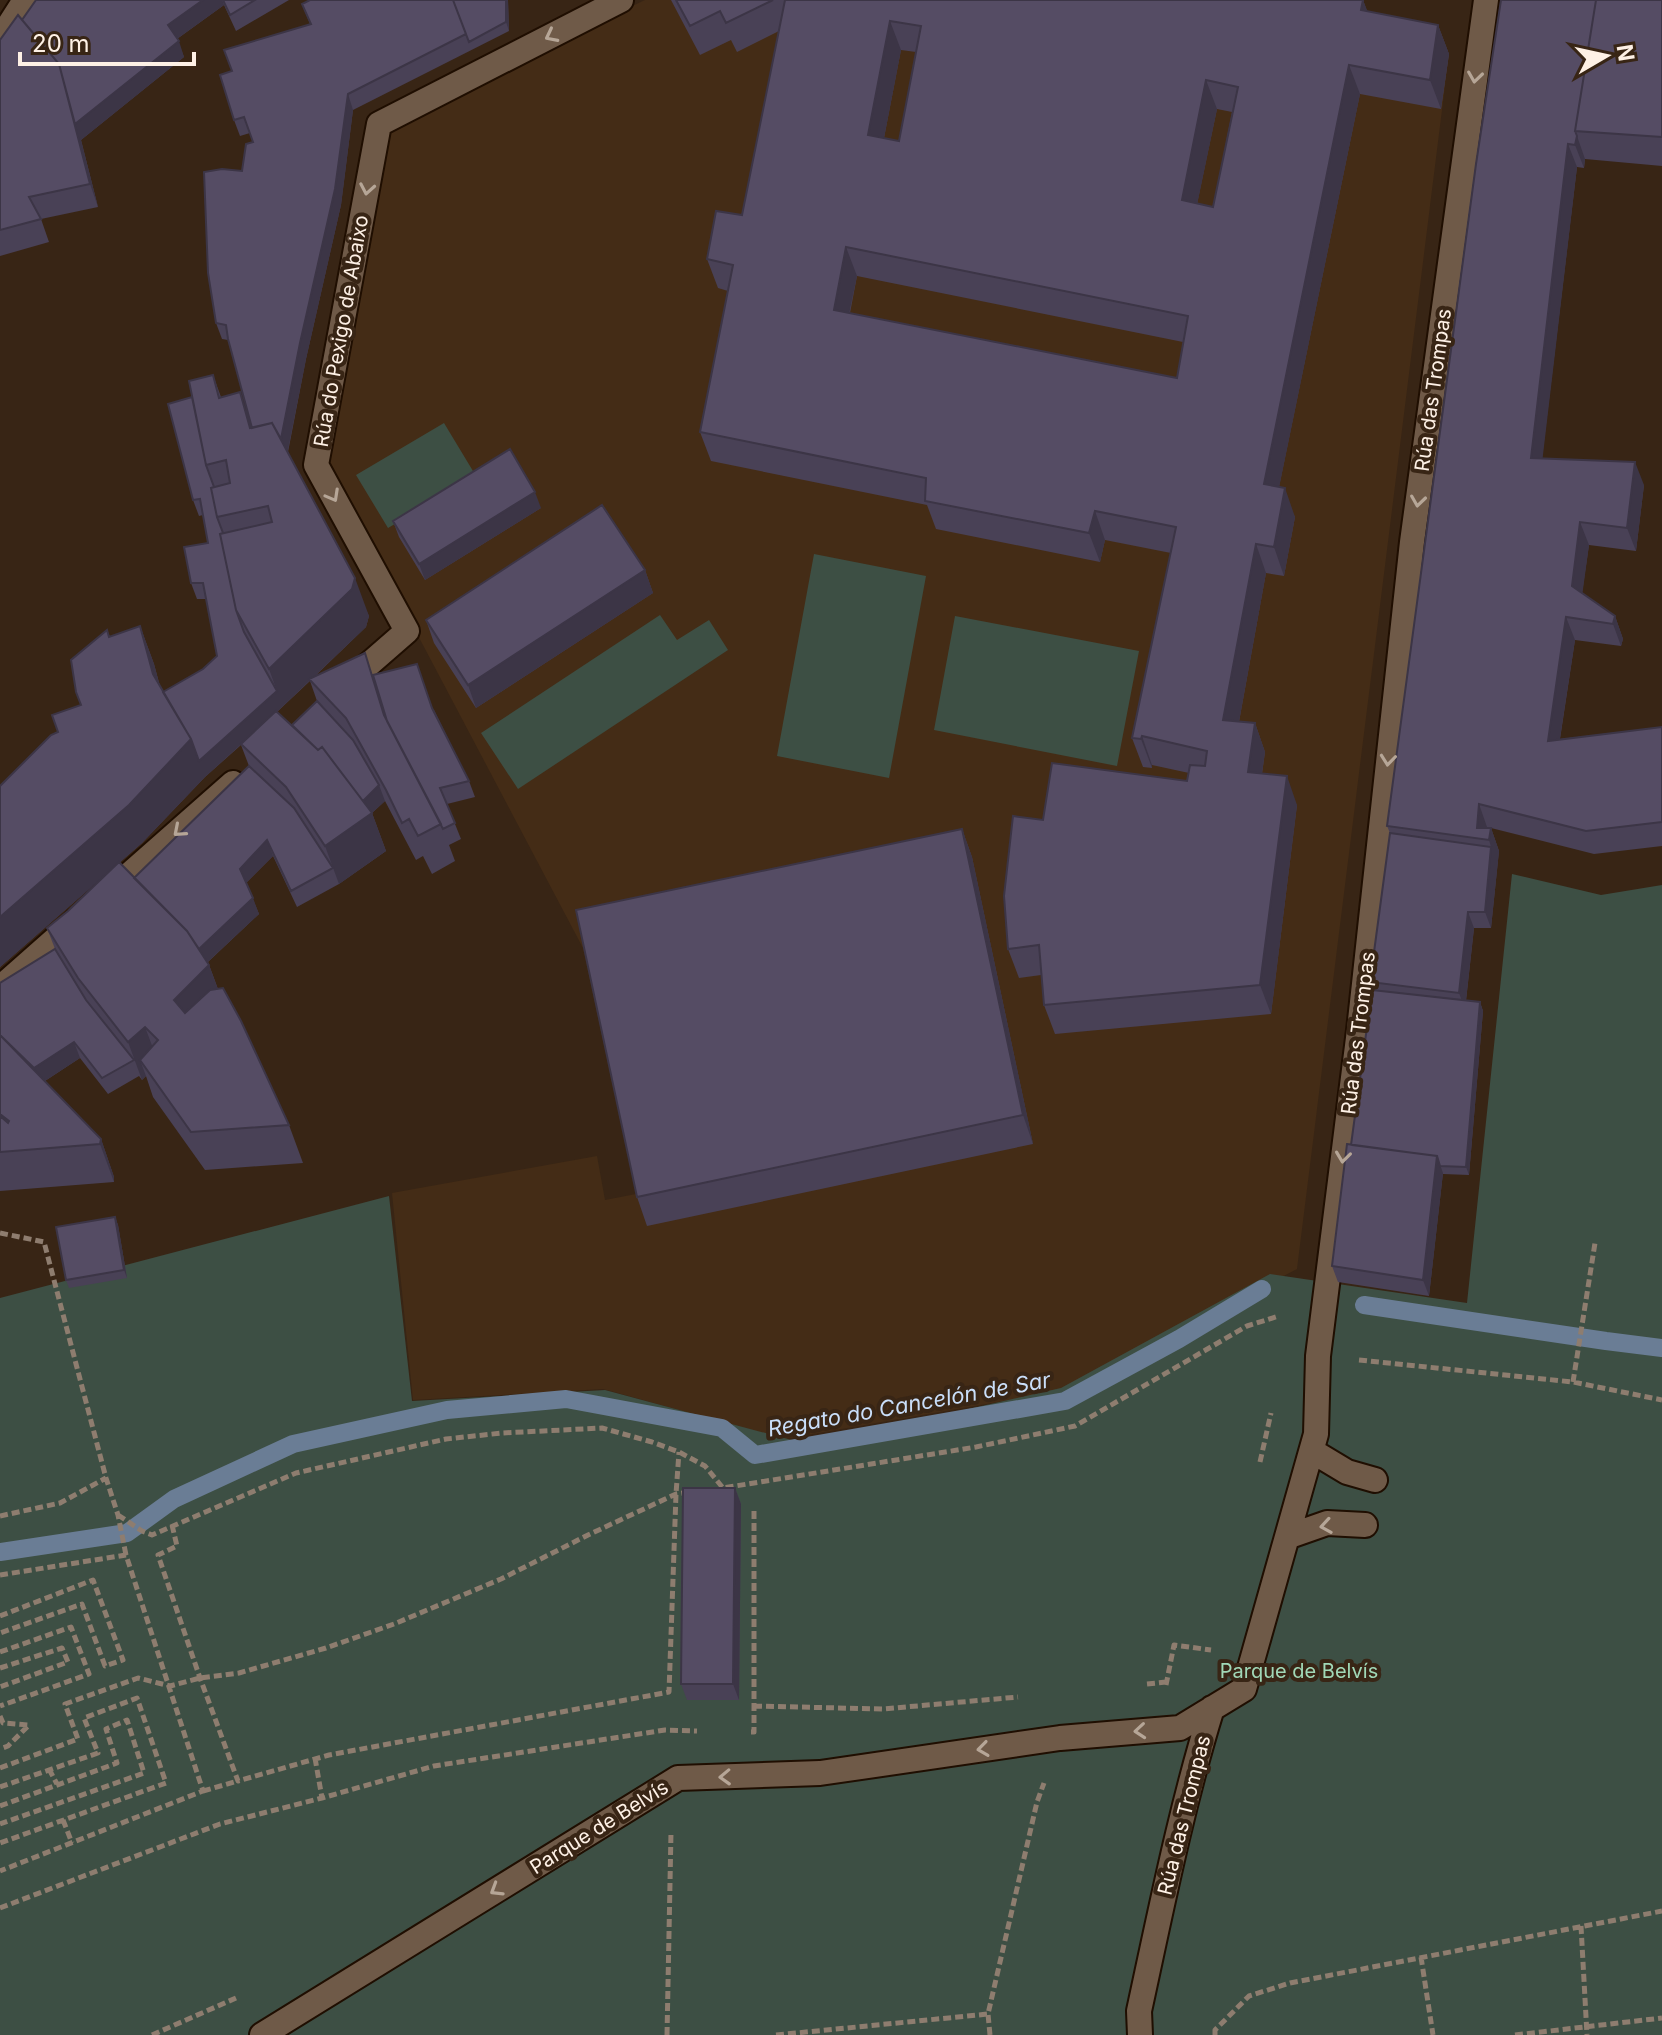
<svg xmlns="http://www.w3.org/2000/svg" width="1662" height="2035" font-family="Inter,sans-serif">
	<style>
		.built { fill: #442c16 }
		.green { fill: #3d4f44 }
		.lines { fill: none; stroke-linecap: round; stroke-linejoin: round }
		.stream { stroke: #6a7d95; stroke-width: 18 }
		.minor-casing { stroke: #1f0e01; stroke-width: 28 }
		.path { stroke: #8e7d6f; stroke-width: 5; stroke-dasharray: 8 4; stroke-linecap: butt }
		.minor { stroke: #6f5a48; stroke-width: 24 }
		.wall { fill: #494156; fill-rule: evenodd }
		.shaded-wall { fill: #3c3546 }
		.building { fill: #554c64; stroke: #3c3546; stroke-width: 2; fill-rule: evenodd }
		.oneway { stroke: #b6a697 }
		.labels { text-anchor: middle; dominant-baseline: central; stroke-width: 8; stroke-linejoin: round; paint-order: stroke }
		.street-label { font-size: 20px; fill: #fef1e6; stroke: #382515 }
		.park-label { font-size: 20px; fill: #a1d8b7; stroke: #382515 }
		.water-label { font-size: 22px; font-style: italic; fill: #c9def9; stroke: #382515 }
	</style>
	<rect width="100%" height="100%" fill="#382515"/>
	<path class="built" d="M645 0H1230L1374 28 1449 54 1297 1269 1061 1391 784 1439 603 1389 413 1400 392 1193 597 1156 605 1200 636 1194 583 948 320 450 386 124Z"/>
	<path class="green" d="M444 423 476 476 388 528 356 475Z
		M814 554 926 576 889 778 777 756Z
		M660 615 677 640 709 620 728 650 518 789 481 733Z
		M955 616 1139 651 1117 766 934 730Z
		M1512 874 1601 895 1662 885V2035H0V1298L389 1196 412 1401 605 1390 810 1445 1061 1388 1270 1274 1467 1303Z"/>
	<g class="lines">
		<path class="stream" d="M1364 1305 1606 1341 1662 1348
			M0 1552 127 1533 174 1499 293 1444 447 1410 566 1399 722 1428 755 1455 1065 1401 1179 1339 1262 1289"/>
		<defs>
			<path id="minor" d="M0 39 25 0
				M345 685 407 631 316 465 379 124 621 0
				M107 894 233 783
				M0 988 77 920
				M1312 1451 1347 1472 1375 1480
				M1287 1537 1327 1523 1365 1525
				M262 2035 678 1778 820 1773 1060 1738 1180 1728 1244 1689 1316 1434 1318 1356 1359 1030 1412 542 1486 0
				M1140 2035 1139 2011C1161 1910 1181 1808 1212 1708"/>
		</defs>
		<use href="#minor" class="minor-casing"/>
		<path class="path" d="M0 1233 44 1242 106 1478 118 1515 126 1555
			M1359 1360 1573 1382 1662 1400
			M1573 1382 1595 1243
			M1260 1462 1271 1413
			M118 1515 142 1531 152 1535 296 1473 446 1439 502 1433 602 1428 652 1442 679 1452 705 1466 723 1488 976 1447 1075 1426 1247 1326 1279 1316
			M0 1516 60 1503 106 1478
			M172 1525 177 1546 158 1555 200 1678 238 1781 329 1755 669 1692 676 1494 679 1452
			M0 1575 126 1555 203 1791 0 1871
			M0 1616 93 1580 123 1660 105 1666 82 1604 0 1633
			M0 1652 71 1627 89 1674 0 1706
			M0 1668 62 1648 68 1662 0 1687
			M1147 1684 1166 1682
			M1166 1685 1174 1645 1211 1650
			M754 1706 883 1709 1018 1697
			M0 1716 3 1723 29 1725 8 1746 0 1749
			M751 1732H754V1510
			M315 1758 322 1798
			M0 1768 78 1739 65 1704 138 1678 170 1686 200 1678 239 1673 326 1648 394 1624 501 1579 588 1535 676 1494 689 1492
			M49 1769 57 1784
			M0 1787 98 1753 84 1718 137 1698 166 1783 0 1843
			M203 1791 238 1781
			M0 1806 117 1763 106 1729 127 1720 144 1773 0 1824
			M63 1820 72 1843
			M0 1908 220 1824 322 1798 434 1766 665 1730 697 1731
			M1581 1926 1587 2035
			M1421 1957 1433 2035
			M152 2035 236 1998
			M667 2035 671 1832
			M776 2035 988 2014
			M990 2035 988 2014 1037 1802 1044 1783
			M1215 2035V2030L1249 1996 1290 1983 1662 1911
			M1515 2035 1662 2018"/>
		<use href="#minor" class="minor"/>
	</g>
	<path class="wall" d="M36 0H289L236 31 224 5 177 39 184 57 81 140 98 207 41 219 49 242 0 256V40L22 20Z
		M508 0 509 31 353 110 341 205 306 359 288 452 369 616 366 627 314 677 373 675 434 710 469 781 475 797 447 804 461 839 449 845 455 861 432 874 423 856 416 860 385 801 372 813 386 851 339 884 297 907 273 856 246 883 259 914 208 962 218 989 289 1125 303 1163 205 1170 153 1097 146 1076 142 1080 139 1076 108 1094 80 1058 45 1081 101 1139 114 1177V1182L0 1191V983L55 949 47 928 68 911 113 868 0 967V786L58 732 80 705 109 637 140 626 154 664 160 686 163 692 203 669 217 656 206 599H197L191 583 208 543 203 515 199 516 193 500 192 397 213 375 221 397 247 411 228 340 222 339 216 323 242 171 253 142 250 133 240 136 234 120 232 71 310 24 302 4ZM310 681 317 701 292 725 277 712ZM241 745 249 766 134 878 119 863 142 843 205 777Z
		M671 0H1363L1367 11 1438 25 1449 54 1441 109 1360 94 1279 487 1295 517 1284 576 1266 573 1239 722 1255 723 1265 752 1262 774 1297 805 1271 1014 1055 1034 1044 1005 1041 975 1019 978 1008 949 1043 820 1187 781 1189 773 1152 765V768L1143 767 1132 738 1171 553 1105 540 1100 562 936 529 927 505 711 461 700 432 728 291 718 288 707 259 742 215 779 31 737 52 731 40 700 55ZM901 50 916 52 899 141 884 138ZM1217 109 1232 112 1213 207 1197 204ZM857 276 1183 342 1177 378 850 313Z
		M1662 0V166L1585 159 1584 168 1577 167 1542 458 1644 485 1636 551 1589 545 1582 593 1615 616 1623 639 1621 646 1575 640 1560 739 1662 727V846L1594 854 1487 827V828H1491L1499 851 1491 928H1474L1466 1001 1480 1002 1483 1011 1469 1175 1443 1174V1173L1429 1296 1338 1282 1332 1266 1351 1145 1372 990 1370 982 1390 833 1387 826 1476 164Z
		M541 508 425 580 399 537 393 521Z
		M645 570 653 593 476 708 434 643 426 620Z
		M962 829 972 857 1033 1144 647 1226 637 1197Z
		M115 1217 118 1225 127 1278 69 1288 66 1280Z
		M735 1488 741 1504 739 1700H687L681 1684Z"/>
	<path class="shaded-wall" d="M203 0H222L224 5 174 41 168 25Z
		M506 0H508L509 31 506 22Z
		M1363 0 1374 28 1361 10Z
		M890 21 901 50 879 164 868 135Z
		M1438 25 1449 54 1441 109 1430 80Z
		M179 41 184 57 81 140 98 207 90 184 59 64Z
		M1349 65 1360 94 1274 512 1264 484Z
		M1206 80 1217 109 1192 229 1182 200Z
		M348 94 353 110 341 205 306 359 286 460 280 445Z
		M1577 136 1585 159 1584 168 1575 145Z
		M1568 144 1577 167 1540 480 1531 458Z
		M846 247 857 276 844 338 834 310Z
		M1635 462 1644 485 1636 551 1627 528Z
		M1285 488 1295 517 1284 576 1274 547Z
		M535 492 541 508 425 580 419 564Z
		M1095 511 1105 540 1100 562 1089 533Z
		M1580 522 1589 545 1581 604 1572 586Z
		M1256 544 1266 573 1234 749 1223 720Z
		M645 570 653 593 476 708 468 685Z
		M355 578 369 616 366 627 282 707 205 777 142 843 0 967V917L191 739 277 691 269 669Z
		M1615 616 1623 639 1621 646 1613 624Z
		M1566 617 1575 640 1556 764 1548 741Z
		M140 626 154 664 163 698 153 674Z
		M1255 723 1265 752 1258 801 1248 772Z
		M1142 736 1152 765V768L1141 739Z
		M1287 776 1297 805 1271 1014 1260 985Z
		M379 785 385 801 372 813 386 851 339 884 325 846 357 806Z
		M1479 804 1487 827 1486 840 1477 828Z
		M1491 828 1499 851 1491 928 1485 912 1491 847 1489 840Z
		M962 829 972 857 1033 1144 1023 1115Z
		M267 840 273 856 245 884 240 869Z
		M253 898 259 914 200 969 194 953Z
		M1468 912 1474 928 1465 1009 1459 993Z
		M209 965 223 1003 188 1038 174 1000Z
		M1480 1002 1483 1011 1469 1175 1466 1167Z
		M145 1027 159 1064 140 1060 146 1076 142 1080 128 1042Z
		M74 1042 80 1058 31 1090 26 1074Z
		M101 1139 114 1177V1182L100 1144Z
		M1437 1156 1443 1173 1429 1296 1423 1280Z
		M115 1217 118 1225 127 1278 124 1270Z
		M735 1488 741 1504 739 1700 733 1684Z"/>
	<path class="building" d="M36 0H203L168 25 179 41 75 124 59 64 22 20Z
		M223 0H255L230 15Z
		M310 0H453L466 34 348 94 335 189 300 343 281 439 272 423 252 428 228 339 226 325 216 323 208 273 204 172 222 169 242 171 246 144 253 142 244 117 234 120 220 75 232 71 224 50 311 24 302 4Z
		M453 0H506V22L469 42Z
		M676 0H773L726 23 720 11 690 26Z
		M785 0H1363L1361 10 1438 25 1430 80 1349 65 1264 484 1285 488 1274 547 1256 544 1223 720 1255 723 1248 772 1287 776 1260 985 1044 1005 1039 945 1008 949 1004 896 1013 816 1043 820 1052 763 1187 781 1190 765 1205 766 1207 751 1142 736 1141 739 1132 738 1176 527 1095 511 1089 533 925 501 926 478 700 432 733 265 707 259 716 211 742 215ZM890 21 921 26 899 141 868 135ZM1206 80 1238 87 1213 207 1182 200ZM846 247 1188 316 1177 378 834 310Z
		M1501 0H1596L1575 131 1577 136 1575 145 1568 144 1531 458 1635 462 1627 528 1580 522 1572 586 1615 616 1613 624 1566 617 1548 741 1662 727V822L1586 831 1479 804 1477 828H1491L1489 840 1387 826 1476 164Z
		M1596 0H1662V137L1575 131Z
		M18 15 59 64 90 184 29 197 41 219 0 230V40Z
		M213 375 219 398 240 392 250 428 272 423 355 578 352 589 269 669 236 610 220 534 272 522 268 506 217 517 211 488 230 483 226 460 206 465 189 381Z
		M192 397 206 465 214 487 211 488 217 517 223 533 220 534 236 610 244 632 277 691 199 761 191 739 163 692 203 669 217 656 203 583H191L184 547 208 543 200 499 193 500 168 404Z
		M510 449 535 492 419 564 393 521Z
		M602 505 645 570 468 685 426 620Z
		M140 626 153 674 191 739 129 805 0 917V786L51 735 58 732 52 715 81 705 76 692 71 660 107 630 109 637Z
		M365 653 384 715 441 824 418 836 409 819 402 823 386 790 346 718 309 679Z
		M417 664 432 708 469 781 440 788 455 823 443 829 387 721 373 675Z
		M317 701 353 740 379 785 363 801 322 747 318 750 292 725Z
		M276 711 318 750 322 747 372 813 325 846 286 787 241 744Z
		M249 766 294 808 333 868 291 891 267 840 240 869 253 898 199 949 187 931 134 878Z
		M962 829 1023 1115 637 1197 576 910Z
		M1390 833 1491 847 1485 912H1468L1459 993 1370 982Z
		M119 862 187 931 209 965 174 1000 185 1013 210 990 223 988 241 1021 289 1125 191 1132 140 1060 158 1040 145 1027 128 1042 78 978 47 928 68 911Z
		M55 949 86 1000 134 1060 102 1078 74 1042 34 1068 0 1035V983Z
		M1372 990 1480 1002 1466 1167 1440 1166 1437 1156 1351 1145Z
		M0 1035 101 1139 100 1144 0 1152V1116L8 1123 9 1121 0 1114Z
		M1347 1144 1437 1156 1423 1280 1332 1266Z
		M115 1217 124 1270 66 1280 56 1227Z
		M683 1488H735L733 1684H681Z"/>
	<defs><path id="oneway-chevron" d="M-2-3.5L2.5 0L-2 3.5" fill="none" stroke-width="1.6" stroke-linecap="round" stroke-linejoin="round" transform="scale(2)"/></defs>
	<g class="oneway">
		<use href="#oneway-chevron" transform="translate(551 36) rotate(153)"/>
		<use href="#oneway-chevron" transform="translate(1475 77) rotate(98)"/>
		<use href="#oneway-chevron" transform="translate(367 189) rotate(100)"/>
		<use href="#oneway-chevron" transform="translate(333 496) rotate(61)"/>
		<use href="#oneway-chevron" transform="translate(1418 501) rotate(98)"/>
		<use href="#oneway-chevron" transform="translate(1388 760) rotate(96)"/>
		<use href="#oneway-chevron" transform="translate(179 831) rotate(139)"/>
		<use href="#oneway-chevron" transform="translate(1343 1157) rotate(97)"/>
		<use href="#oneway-chevron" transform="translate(1326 1526) rotate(171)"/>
		<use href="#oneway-chevron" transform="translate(1140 1731) rotate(175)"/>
		<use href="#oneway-chevron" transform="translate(983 1749) rotate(172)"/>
		<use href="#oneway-chevron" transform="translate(725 1777) rotate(178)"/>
		<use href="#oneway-chevron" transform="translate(496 1890) rotate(148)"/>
	</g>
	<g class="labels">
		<g class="street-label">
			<text transform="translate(341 331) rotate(-80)">Rúa do Pexigo de Abaixo</text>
			<text transform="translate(1433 390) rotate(-82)">Rúa das Trompas</text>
			<text transform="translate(1358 1033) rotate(-83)">Rúa das Trompas</text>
			<text transform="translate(1184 1815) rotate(-76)">Rúa das Trompas</text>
			<text transform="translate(599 1827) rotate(-32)">Parque de Belvís</text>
		</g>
		<g class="park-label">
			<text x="1299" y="1671">Parque de Belvís</text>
		</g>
		<g class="water-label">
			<text transform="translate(909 1404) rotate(-10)">Regato do Cancelón de Sar</text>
		</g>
	</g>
	<g transform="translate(1606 56) rotate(81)" stroke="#382515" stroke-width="6" paint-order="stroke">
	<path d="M0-6L14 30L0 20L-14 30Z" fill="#fef1e6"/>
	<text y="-12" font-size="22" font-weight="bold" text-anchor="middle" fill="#fef1e6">N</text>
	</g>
	<path d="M20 52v12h174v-12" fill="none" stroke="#fef1e6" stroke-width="4"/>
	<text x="32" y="52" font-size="24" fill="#fef1e6" stroke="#382515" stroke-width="6" paint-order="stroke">20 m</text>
</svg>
